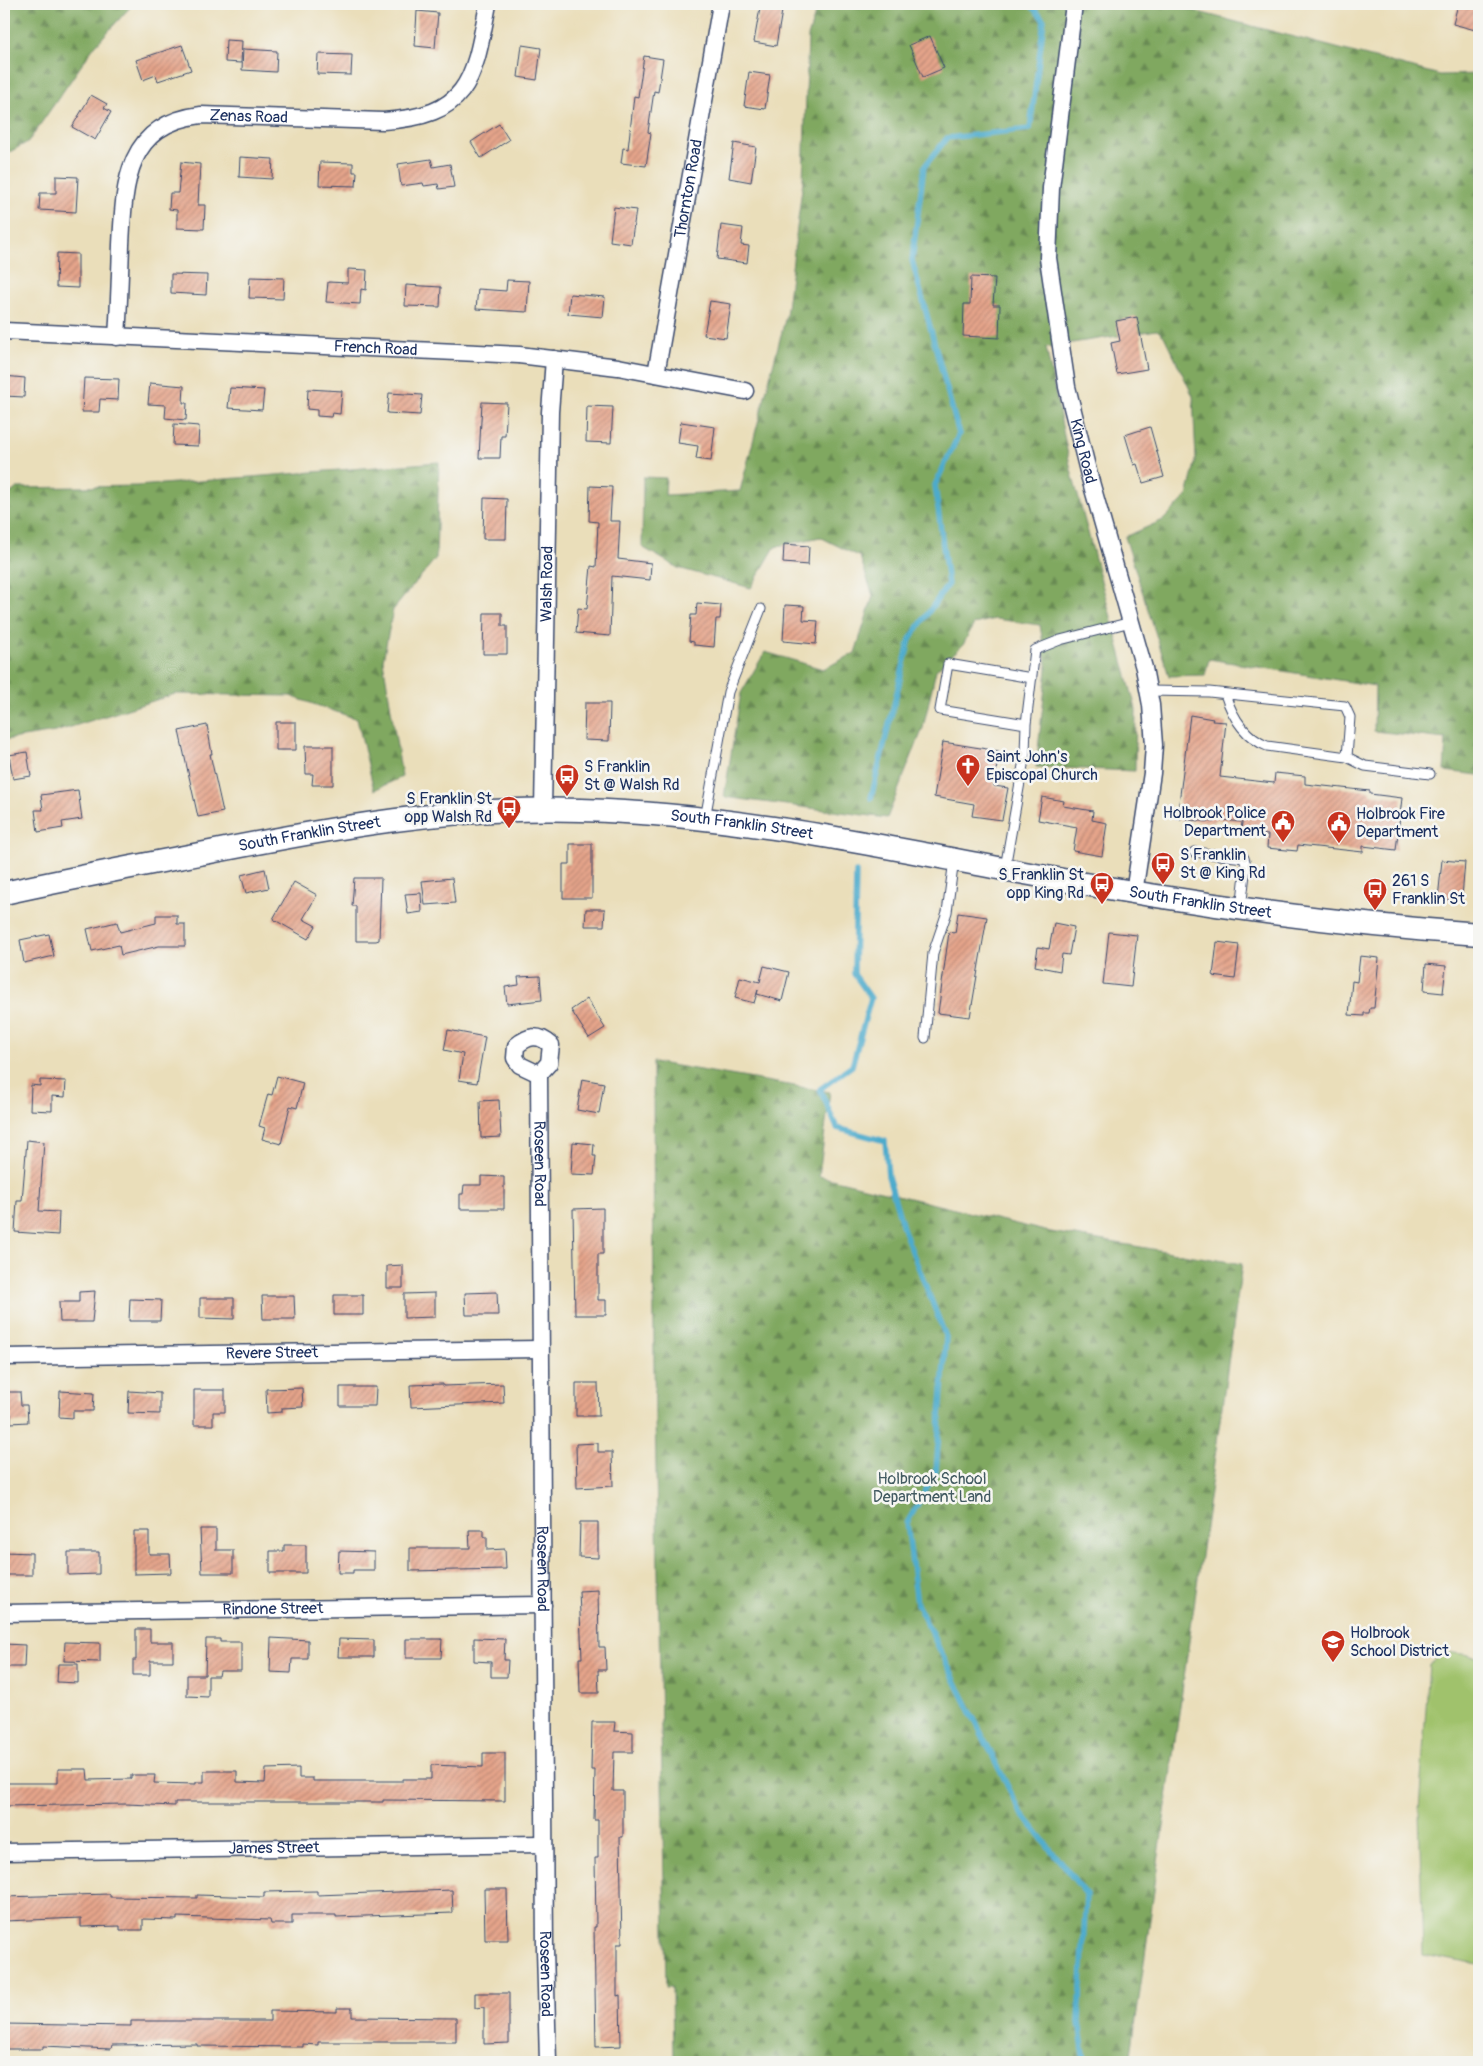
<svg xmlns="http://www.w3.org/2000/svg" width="1483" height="2066" font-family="Pangolin,sans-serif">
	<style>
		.forest { fill: url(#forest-firs); stroke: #4e6c5f }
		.pitch { fill: #a0c26c; stroke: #5e7865 }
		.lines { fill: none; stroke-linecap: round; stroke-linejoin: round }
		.stream { stroke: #4dabcc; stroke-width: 5.5 }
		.building { fill: url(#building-hatch) }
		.lane-casing { stroke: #3a496c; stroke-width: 11 }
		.street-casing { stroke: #3a496c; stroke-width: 19 }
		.secondary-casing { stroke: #3a496c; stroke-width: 25 }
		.lane { stroke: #fff; stroke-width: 9 }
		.street { stroke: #fff; stroke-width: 16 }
		.secondary { stroke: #fff; stroke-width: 22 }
		.labels { text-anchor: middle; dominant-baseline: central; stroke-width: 5; stroke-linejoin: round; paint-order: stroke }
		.street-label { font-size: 16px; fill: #1b2f5e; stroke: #f6f6f2 }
		.poi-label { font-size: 16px; fill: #1b2f5e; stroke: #f6f6f2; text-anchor: start }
		.park-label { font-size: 16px; fill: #435b62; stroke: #f6f6f2 }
	</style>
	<defs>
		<pattern id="forest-firs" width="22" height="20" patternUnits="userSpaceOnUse" patternTransform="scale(1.25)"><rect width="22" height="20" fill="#80a860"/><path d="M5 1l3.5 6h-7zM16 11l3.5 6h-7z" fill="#688952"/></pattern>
		<pattern id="building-hatch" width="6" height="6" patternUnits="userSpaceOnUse" patternTransform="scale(1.25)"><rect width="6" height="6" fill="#e5a48a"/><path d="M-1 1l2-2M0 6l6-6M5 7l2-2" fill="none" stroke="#b98674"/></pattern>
	</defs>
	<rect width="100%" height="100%" fill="#f6f6f2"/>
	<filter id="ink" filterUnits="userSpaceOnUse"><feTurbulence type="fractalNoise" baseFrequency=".02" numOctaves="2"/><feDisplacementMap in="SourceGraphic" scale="10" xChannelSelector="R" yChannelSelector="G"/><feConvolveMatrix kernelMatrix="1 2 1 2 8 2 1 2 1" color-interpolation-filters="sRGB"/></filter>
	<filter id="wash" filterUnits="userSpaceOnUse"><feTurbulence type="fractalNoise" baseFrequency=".0096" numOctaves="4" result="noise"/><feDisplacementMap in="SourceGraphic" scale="20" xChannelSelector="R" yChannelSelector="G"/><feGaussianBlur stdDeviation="1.12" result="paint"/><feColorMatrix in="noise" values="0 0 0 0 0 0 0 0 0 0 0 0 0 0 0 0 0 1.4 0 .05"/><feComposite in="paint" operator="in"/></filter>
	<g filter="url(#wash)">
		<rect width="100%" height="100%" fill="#eadeba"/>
		<path class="forest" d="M4 4H133L94 47 28 142 4 155Z
			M818 4H1168L1440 75 1479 74V775L1444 771 1446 739 1374 731 1375 686 1209 659 1205 675 1169 676 1125 537 1163 520 1187 496 1196 460 1193 396 1164 336 1157 330 1046 347 1071 470 1136 709 1135 771 1036 767 1047 669 1040 625 995 619 974 624 963 645 936 670 923 728 887 818 724 797 741 693 765 652 823 669 855 653 873 596 860 557 820 537 775 547 751 588 678 568 642 547 643 477 666 478 665 495 740 491 786 316 803 180 808 37Z
			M439 462 436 558 393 610 383 660 402 777 374 790 357 719 290 696 175 694 55 732 4 740V498L17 488 137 486Z
			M653 1062 830 1092 819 1176 1045 1231 1242 1264 1130 2062H673L672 1987H666L654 1366Z"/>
		<path class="pitch" d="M1446 1652 1479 1656V1965L1423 1955 1419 1810 1429 1664Z"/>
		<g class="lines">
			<path class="stream" d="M871 798 910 639 948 584 935 485 959 434 912 260 924 167 947 138 1030 129 1044 20 1030 4
				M856 872 854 974 871 998 852 1066 820 1089 837 1128 885 1141 888 1176 904 1231 946 1337 936 1472 907 1523 917 1604 1020 1811 1086 1894 1079 2022 1085 2062"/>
		</g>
		<g id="blocks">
			<path class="building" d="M1458 4 1479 9V31L1453 24Z
				M760 8 782 11 776 46 754 42Z
				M417 11 438 13 435 48 415 46Z
				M930 36 944 68 923 77 909 45Z
				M226 40 242 41 241 63 225 62Z
				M182 45 191 70 158 81 156 75 143 80 136 60Z
				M522 45 541 48 537 80 518 77Z
				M243 49 277 51 276 72 242 70Z
				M318 54 352 55 351 75 317 74Z
				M644 56 663 59 658 92 654 91 648 132 651 133 646 166 621 163 623 148 628 149 634 96 638 97Z
				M749 72 770 75 765 109 744 106Z
				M91 95 107 104 104 108 111 112 95 140 72 127Z
				M499 124 509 140 481 158 471 142Z
				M734 143 756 147 751 182 729 178Z
				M240 157 273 159 272 179 239 177Z
				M431 159 433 167 450 164 454 187 439 189 438 184 424 186 423 183 401 186 398 164Z
				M181 162 200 164 198 205H205L204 229 177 228V210L169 209 170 193H178Z
				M320 162 353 163V172H357L356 186 319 185Z
				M56 176 78 177 76 212 39 210 40 193H56Z
				M614 207 636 210 631 244 610 241Z
				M721 225 743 228 741 245 749 246 747 263 717 259Z
				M57 253 78 254V288L56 287Z
				M348 269 367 270 366 290 361 289 360 304 326 302 328 282 348 283Z
				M171 274 207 275 206 295 171 293Z
				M250 277 284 278 283 299 249 298Z
				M971 277 995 278 993 305H1000L999 338 963 336 964 304H970Z
				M507 280 529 281 527 312 476 309 478 289 506 291Z
				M406 285 441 287 440 307 405 306Z
				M570 294 605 297 603 317 568 314Z
				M710 301 731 304 726 338 704 335Z
				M1137 317 1147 369 1117 374 1111 343 1120 341 1116 321Z
				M4 376 25 378 24 397 4 396Z
				M84 378 119 379 118 400 100 399 99 412H82Z
				M150 383 184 386 183 403H187L186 420 165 418 166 405 148 404Z
				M230 388 264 390 262 410 228 408Z
				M308 389 342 391 340 414 332 413 331 417 317 416V410L307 409Z
				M389 393 422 395 420 415 387 413Z
				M482 402 507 403 505 436H501L500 458H479Z
				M587 406 613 407 611 443 586 442Z
				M681 422 715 427 711 461 696 459 698 446 678 443Z
				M174 424 199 426 198 446 173 445Z
				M1150 427 1164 477 1143 483 1137 464 1134 465 1125 435Z
				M590 486 612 487 610 521H620L618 559 651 563 650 580 612 576 610 636 576 633 578 608 587 609 591 566 596 567 598 522 589 521Z
				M484 498 507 499 506 539H483Z
				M784 544 809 546 808 565 783 563Z
				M697 603 721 605 720 619H716L714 647 694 645V642L689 641 691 615H696Z
				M785 605 804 606 803 620 818 621 816 644 783 641Z
				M484 613H502V626H507V654H483Z
				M585 703H610L609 741 584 740Z
				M1190 715 1213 719 1212 721 1226 722 1220 777 1274 783 1275 773 1305 776V784L1370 791V794L1402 798 1396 850 1363 846V852L1298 845 1297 851 1267 848 1268 835 1241 832 1242 822 1215 819 1214 822 1177 819Z
				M276 722H296V750H276Z
				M207 725 212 754H210L223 812 198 817 179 731Z
				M943 742 999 751 994 786 1008 788 1002 820 972 816 974 804 934 797Z
				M305 746H333V785H312L313 774H306Z
				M27 752 31 776 13 779 9 755Z
				M78 790 82 819 62 822 63 828 38 832 35 810H43L41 795Z
				M1042 797 1064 801 1063 806 1093 811 1092 820 1107 823 1102 856 1073 851 1077 827 1038 820Z
				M570 844H592V898H563V864H570Z
				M1442 860 1465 862 1462 897H1459V900L1438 899Z
				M265 869 269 888 246 893 241 875Z
				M354 878H381L379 940 376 941H356V906H352Z
				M452 878 455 903 425 905 422 881Z
				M294 882 317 895 303 919 316 926 308 939 273 919Z
				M421 893 422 912 408 914 405 894Z
				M586 909H605L604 926H585Z
				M958 913 987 917 970 1017 938 1013 949 932 955 933Z
				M156 915H177V924H185V946H159L121 955 119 945 92 951 87 929 117 922 120 932 156 923Z
				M1054 923 1074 927 1069 955 1062 954 1060 971 1035 966 1038 947 1049 949Z
				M1109 932 1137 935 1131 987 1103 984Z
				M49 934 54 956 24 963 20 940Z
				M1217 942 1239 945 1235 979 1213 976Z
				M1360 956 1379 958 1374 1008H1370L1369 1013H1364V1016L1349 1015 1352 981 1357 982Z
				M1426 964 1446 966 1443 993 1424 991Z
				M764 966 789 972 782 1001 757 994 758 990 754 1003 735 998 740 977 760 982Z
				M540 976 542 1000 507 1004 505 987 519 985 518 977Z
				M587 999 605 1028 589 1038 571 1010Z
				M448 1030 485 1037 477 1083 459 1080 463 1054 444 1050Z
				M277 1076 303 1083 297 1108 290 1106 281 1144 262 1139 265 1128 259 1126 268 1094 272 1095Z
				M582 1079 604 1083 599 1114 577 1110Z
				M40 1080 66 1081 65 1097 52 1096V1111L30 1110 31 1085 40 1086Z
				M499 1100 501 1137 481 1138 480 1101Z
				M27 1140 44 1142 39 1211 59 1212 58 1235 15 1232 17 1201H22Z
				M573 1142 594 1144 593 1156H596L594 1175 571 1174Z
				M481 1176 504 1177V1209H460V1194H463L464 1185H481Z
				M603 1208V1254H598V1300H606V1315H575L573 1209Z
				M403 1265V1288H387V1266Z
				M95 1291 92 1322H60L59 1302H79V1292Z
				M497 1292 498 1315H466L465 1293Z
				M435 1293V1317L404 1318V1294Z
				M334 1295H363V1315H334Z
				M262 1296H294L295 1319H263Z
				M200 1298H234V1319L200 1318Z
				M130 1299 161 1300 160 1321H129Z
				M576 1383H598L599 1416H576Z
				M443 1384V1386L503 1384 504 1403 411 1407 410 1385Z
				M340 1387H376L375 1406H340Z
				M302 1388 303 1407 282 1408V1412L267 1413 266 1389Z
				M194 1390H225V1412H213V1425H194Z
				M60 1391 94 1393 93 1411H73V1418L59 1417Z
				M129 1391 160 1393V1414L128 1413Z
				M4 1392H20L21 1405H27L28 1422 11 1423V1414H4Z
				M598 1443V1452H612L613 1486 577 1488 576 1444Z
				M580 1522H598V1558L579 1557Z
				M200 1529H216V1550H233V1573H202Z
				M469 1530H484V1537H487V1550L505 1549 506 1569 410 1571V1548H470Z
				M134 1531H149V1554H170L171 1573 134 1574Z
				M284 1545H306V1573H270V1551H284Z
				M339 1551 374 1552V1570H353V1573H338Z
				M4 1552 32 1553V1575H4Z
				M68 1552H99V1574L68 1575Z
				M598 1590 599 1647H605L606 1670H598L599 1693H580L579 1658H582L579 1591Z
				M136 1629H150V1642H173V1661H150V1675H133V1660H136Z
				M271 1638 308 1640V1659H292L291 1673 270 1672Z
				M474 1638 505 1639 504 1660H508L507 1677H491V1662L474 1661Z
				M206 1639H220V1642H241V1671H220L219 1676H208V1697L187 1696V1675H205Z
				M339 1639 374 1640V1657H338Z
				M406 1639H442L441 1658H406Z
				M65 1642 100 1643V1662L64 1661Z
				M4 1644 25 1645 24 1667H4Z
				M58 1664H78V1683L57 1682Z
				M592 1722H615L614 1731 633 1732V1752H614L613 1791H623V1837H620L622 1944H617V1996L620 1995 621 2046 596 2047 594 1927H596L595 1858H598V1820H594L595 1770H591Z
				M483 1753H505V1801L383 1800V1802H175V1806L126 1804 4 1806V1783H58V1769H87L88 1780 131 1779V1775H155L154 1783 196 1784V1782H204V1771H237V1782L265 1783 266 1769 299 1768V1778H313V1781H403V1779H431V1765L483 1767Z
				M484 1889H507L508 1940H485Z
				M452 1890 453 1913 336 1917V1915H292V1924H271L270 1920 177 1917V1920L143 1919V1930H120V1926L81 1927V1918L4 1921V1897L110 1894V1897L197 1898V1895L264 1897V1892L317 1891V1895Z
				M475 1993H509V2043L484 2044V2007L475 2008Z
				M337 2008H352V2017L456 2018V2042H318V2045L303 2044V2047L197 2046V2044L112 2045 111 2049 43 2046V2049H4V2024L131 2026V2021H270V2011L337 2012Z"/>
		</g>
	</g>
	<g filter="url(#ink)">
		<use href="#blocks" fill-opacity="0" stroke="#3a496c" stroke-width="1"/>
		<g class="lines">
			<defs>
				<path id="lane" d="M1149 691 1209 692 1345 706 1350 717 1347 757
					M1225 694C1232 716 1244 737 1267 746L1347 757 1365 766 1430 774
					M1026 724 940 710 948 664 1032 678
					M705 819 728 692 761 609
					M1194 852 1244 858 1246 865 1241 909
					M1005 868 1025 754 1026 724 1035 650 1060 640 1131 622
					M925 1038 933 953 947 912 954 860"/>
				<g id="street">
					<path id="s1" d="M1074 4 1051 188 1048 258 1067 387 1089 475 1144 668 1151 705 1154 745 1152 773 1134 893"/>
					<path id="s2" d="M4 331 519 355 618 367 745 391"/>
					<path id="s3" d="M117 337C119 307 120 276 121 245 124 184 126 124 201 115L383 121C470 116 474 79 488 4"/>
					<path id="s4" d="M656 374 721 4"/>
					<path id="s5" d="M543 810 550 412 554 359"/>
					<path id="s6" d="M539 1074 520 1065 515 1058 516 1046C528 1036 538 1033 551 1045L549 1063 539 1074 545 1949 548 2062"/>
					<path id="s7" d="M4 1357 540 1349"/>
					<path id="s8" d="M4 1613 543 1605"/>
					<path id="s9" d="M4 1852 544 1844"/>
				</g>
				<g id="secondary">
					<path id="s10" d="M4 893C72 878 141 865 210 852 337 827 451 806 581 810 730 814 874 845 1019 872 1172 901 1324 923 1479 934"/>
				</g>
			</defs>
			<use href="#lane" class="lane-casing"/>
			<use href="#street" class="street-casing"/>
			<use href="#secondary" class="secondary-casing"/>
			<use href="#lane" class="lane"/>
			<use href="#street" class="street"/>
			<use href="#secondary" class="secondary"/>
		</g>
	</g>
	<defs>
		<symbol id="church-pin" viewBox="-11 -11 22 30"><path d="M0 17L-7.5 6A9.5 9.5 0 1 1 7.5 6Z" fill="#c8321e" stroke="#f6f6f2"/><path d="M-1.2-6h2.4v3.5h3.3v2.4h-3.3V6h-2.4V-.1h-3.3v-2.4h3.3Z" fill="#fff"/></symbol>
		<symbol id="bus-pin" viewBox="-11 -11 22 30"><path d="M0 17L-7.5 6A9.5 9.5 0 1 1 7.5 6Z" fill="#c8321e" stroke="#f6f6f2"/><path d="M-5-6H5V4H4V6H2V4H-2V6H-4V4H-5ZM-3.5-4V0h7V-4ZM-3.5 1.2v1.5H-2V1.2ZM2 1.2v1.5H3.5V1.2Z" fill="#fff"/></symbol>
		<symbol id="civic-pin" viewBox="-11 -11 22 30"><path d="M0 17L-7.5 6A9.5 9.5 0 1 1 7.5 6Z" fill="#c8321e" stroke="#f6f6f2"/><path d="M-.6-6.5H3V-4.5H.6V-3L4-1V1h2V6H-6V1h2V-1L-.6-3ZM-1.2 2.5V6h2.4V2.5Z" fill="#fff"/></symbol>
		<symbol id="school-pin" viewBox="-11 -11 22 30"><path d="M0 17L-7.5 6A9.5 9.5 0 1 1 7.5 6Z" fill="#c8321e" stroke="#f6f6f2"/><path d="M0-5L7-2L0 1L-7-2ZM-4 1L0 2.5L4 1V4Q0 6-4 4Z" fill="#fff"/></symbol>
	</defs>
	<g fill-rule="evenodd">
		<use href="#church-pin" x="954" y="752" width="28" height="38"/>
		<use href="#bus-pin" x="553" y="762" width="28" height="38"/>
		<use href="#bus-pin" x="495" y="794" width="28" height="38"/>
		<use href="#civic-pin" x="1269" y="808" width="28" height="38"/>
		<use href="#civic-pin" x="1325" y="809" width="28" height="38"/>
		<use href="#bus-pin" x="1149" y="850" width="28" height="38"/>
		<use href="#bus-pin" x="1088" y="870" width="28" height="38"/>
		<use href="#bus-pin" x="1361" y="876" width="28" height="38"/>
		<use href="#school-pin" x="1319" y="1628" width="28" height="38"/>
	</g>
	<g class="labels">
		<g class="street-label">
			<text stroke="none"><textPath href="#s3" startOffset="311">Zenas Road</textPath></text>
			<text stroke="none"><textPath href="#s4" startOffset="188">Thornton Road</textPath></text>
			<text stroke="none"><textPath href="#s2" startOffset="372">French Road</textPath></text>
			<text stroke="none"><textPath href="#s1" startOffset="452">King Road</textPath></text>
			<text stroke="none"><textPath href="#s5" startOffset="226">Walsh Road</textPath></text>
			<text stroke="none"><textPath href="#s10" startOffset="746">South Franklin Street</textPath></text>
			<text stroke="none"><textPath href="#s10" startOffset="311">South Franklin Street</textPath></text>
			<text stroke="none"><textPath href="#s10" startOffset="1211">South Franklin Street</textPath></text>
			<text stroke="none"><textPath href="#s6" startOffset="204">Roseen Road</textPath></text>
			<text stroke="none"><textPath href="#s7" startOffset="268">Revere Street</textPath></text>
			<text stroke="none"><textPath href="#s6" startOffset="609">Roseen Road</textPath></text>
			<text stroke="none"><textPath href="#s8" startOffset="269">Rindone Street</textPath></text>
			<text stroke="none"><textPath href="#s9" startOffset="270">James Street</textPath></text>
			<text stroke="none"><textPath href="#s6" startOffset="1014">Roseen Road</textPath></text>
		</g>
		<g class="poi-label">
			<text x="986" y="757">Saint John's<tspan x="986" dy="18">Episcopal Church</tspan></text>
			<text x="584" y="767">S Franklin<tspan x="584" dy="18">St @ Walsh Rd</tspan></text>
			<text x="492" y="799" text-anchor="end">S Franklin St<tspan x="492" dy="18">opp Walsh Rd</tspan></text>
			<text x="1266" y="813" text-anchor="end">Holbrook Police<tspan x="1266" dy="18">Department</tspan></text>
			<text x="1356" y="814">Holbrook Fire<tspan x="1356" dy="18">Department</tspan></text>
			<text x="1180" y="855">S Franklin<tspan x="1180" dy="18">St @ King Rd</tspan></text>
			<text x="1084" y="875" text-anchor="end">S Franklin St<tspan x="1084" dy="18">opp King Rd</tspan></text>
			<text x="1392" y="881">261 S<tspan x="1392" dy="18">Franklin St</tspan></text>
			<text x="1350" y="1633">Holbrook<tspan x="1350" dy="18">School District</tspan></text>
		</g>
		<g class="park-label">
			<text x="932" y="1479">Holbrook School<tspan x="932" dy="18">Department Land</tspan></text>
		</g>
	</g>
	<rect width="1483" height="2066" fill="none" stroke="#f6f6f2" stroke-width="20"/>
</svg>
